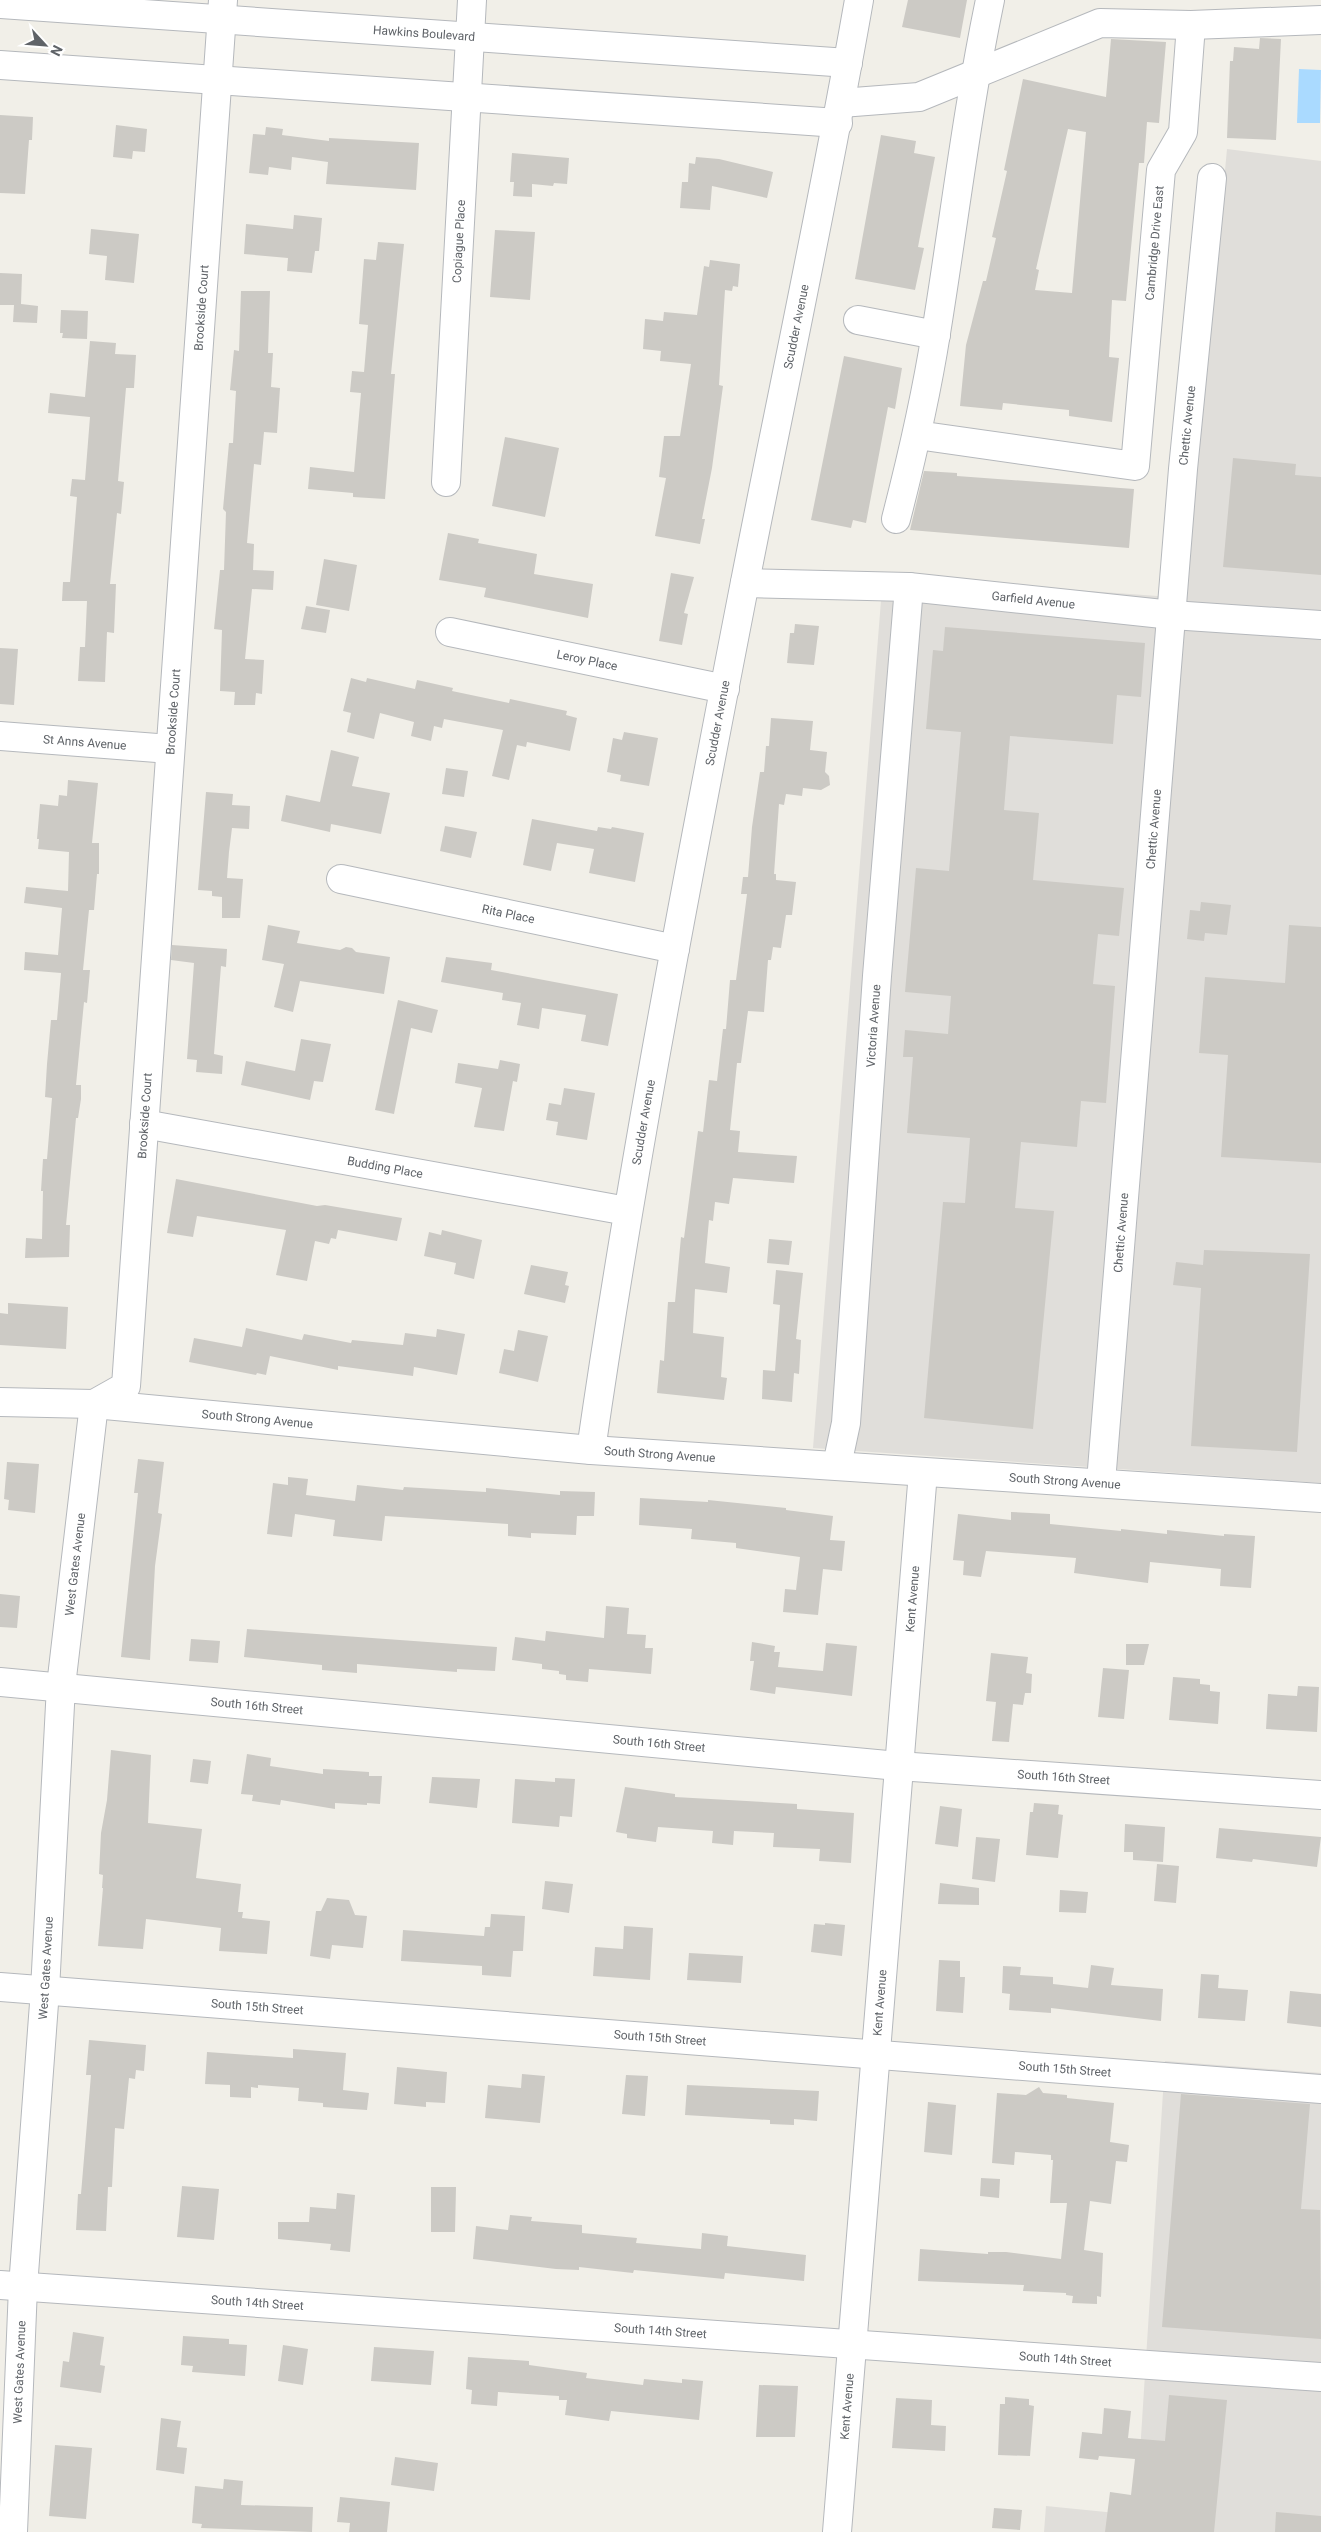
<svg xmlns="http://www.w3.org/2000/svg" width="1321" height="2532" font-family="Roboto,sans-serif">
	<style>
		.industrial { fill: #e0deda }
		.water { fill: #aadaff }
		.building { fill: #cccac5; fill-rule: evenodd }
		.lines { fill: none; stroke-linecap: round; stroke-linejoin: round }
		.minor-casing { stroke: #b5b8bc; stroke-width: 30 }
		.minor { stroke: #fff; stroke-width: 28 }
		.labels { text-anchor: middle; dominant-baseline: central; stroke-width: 4.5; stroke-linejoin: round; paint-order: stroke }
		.street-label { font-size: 12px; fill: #5f6368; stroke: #fff }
	</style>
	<rect width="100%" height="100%" fill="#f1efe8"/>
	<path class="industrial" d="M1227 149 1321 161V1483L813 1448 883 576 1185 598Z
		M1165 2061 1321 2073V2532H1044L1046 2506 1136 2515Z"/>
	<path class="water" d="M1299 69 1321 70 1320 123H1297Z"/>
	<path class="building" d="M908 0H967L960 38 902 27Z
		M1260 38 1281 39 1276 140 1227 138 1230 61H1233L1234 47 1259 49Z
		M1111 39 1166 42 1159 123 1147 122 1144 163H1139L1126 301 1112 300 1109 357 1119 358 1112 422 1069 416V410L1003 403 1002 410 960 406 966 345 983 281H986L996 238 992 237 1007 171 1004 170 1023 79 1106 97ZM1068 129 1086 132 1072 293 1035 290 1039 270 1036 269Z
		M0 115 33 117 32 140H29L25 194 0 193Z
		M116 125 147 129 145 152 133 151 132 159 113 157Z
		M266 127 283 129 282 135 329 141V138L419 143 416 190 326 184 328 162 292 157 291 170 269 167 268 175 249 173 253 134 265 135Z
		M881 135 916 141 914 153 935 157 918 247 924 248 915 290 855 279Z
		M512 153 569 158 567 184 554 183 553 186 532 184V197L513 196 514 182H510Z
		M696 157 719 159 773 172 767 198 712 186 710 210 680 208 682 182H688L689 163 695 164Z
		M294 215 322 218 319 251H315L312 273 287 271 288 258 244 254 246 224 293 229Z
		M91 229 139 234 134 283 105 280 107 256 89 254Z
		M495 230 535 232 530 300 490 297Z
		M378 242 404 244 391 374H395L385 499 353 497V493L308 489 310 467 354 472 361 393 350 392 352 371 364 372 368 325 359 324 364 259 376 260Z
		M710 260 740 264 738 287 733 286 732 291 725 290 719 385 723 386 712 468 702 519H705L700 544 655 536 666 478 659 477 664 436H680L691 364 660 361 661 351 643 349 645 319 663 321 664 312 697 315 704 266 709 267Z
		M0 273 22 274 21 304 38 306 37 323 13 322 14 305H0Z
		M241 291H270L268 353H273L271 387 280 388 277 433 264 432 261 465 254 464 247 543 254 544 253 570 274 571 273 590 252 589 245 659 264 660 262 694 256 693 255 705H234L235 692 220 691 222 630 214 629 220 570H224L226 512 223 509 229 443H233L236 391 230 390 234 350 239 351Z
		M61 310 88 311 87 339 62 338 63 333H60Z
		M90 341 116 343 115 354 136 355 134 388H126L118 481 124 482 121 514 117 513 110 584H116L114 633 107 632 105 682 78 681 80 647H85L87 601H62L63 582H70L77 497 70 496 72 479 85 480 90 417 48 413 50 393 85 397Z
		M844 356 902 368 895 409 888 407 866 523 853 520 851 528 811 520Z
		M505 437 559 448 545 517 492 506Z
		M1233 458 1296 464 1295 475 1321 477V575L1223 567Z
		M924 471 957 473V476L1134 489 1129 548 910 530Z
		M448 533 479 539 478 543 537 554 534 574 593 584 588 618 484 597 486 588 439 580Z
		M324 559 357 565 349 611 316 605Z
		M671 573 694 577 684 613 688 614 682 645 659 641Z
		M306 606 330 610 326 633 301 629Z
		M795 624 819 626 814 665 787 663 790 633H794Z
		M945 627 1145 643 1141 697 1117 695 1113 744 1010 736 1004 810 1039 813 1033 880 1124 888 1119 936 1098 934 1093 984 1115 986 1106 1103 1081 1101 1077 1147 1021 1142 1015 1208 1054 1211 1033 1429 924 1418 943 1202 965 1203 970 1138 907 1133 913 1057H903L905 1030 948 1034 951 996 905 992 916 868 949 871 961 732 926 729 933 650 943 651Z
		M0 648 18 649 14 705 0 704Z
		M351 678 366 682 367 678 415 689 417 680 453 688 452 691 509 703 510 699 567 711 566 715 577 718 570 751 527 742 526 747 517 745 509 780 492 776 503 730 444 719 442 728 434 726 431 741 411 736 414 722 380 713 374 739 347 732 351 713 343 711Z
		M771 718 813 721 810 750 827 752 825 772 829 776 830 785 821 790 803 788 802 796 786 794 784 805 779 804 774 874H776V880L796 882 792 915H786L781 948 773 947 771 960H768L764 1012 748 1011 741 1063H737L730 1130 740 1131 738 1152 797 1156 794 1183 733 1178 729 1204 715 1202 713 1221 709 1220 705 1263 730 1267 727 1293 695 1289 693 1333 724 1337 721 1377 727 1378 724 1400 657 1393 660 1360 664 1361 668 1302H675L681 1237 684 1238 698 1131 703 1132 709 1080 717 1081 723 1029H726L730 980H736L747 894H741L743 877H748L752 827 760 772H764L766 746H769Z
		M624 732 658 738 649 786 620 781 621 775 607 772 613 738 622 740Z
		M331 750 359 757 352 786 390 793 381 834 331 824 330 832 281 821 286 795 320 802Z
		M446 768 468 771 464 797 442 794Z
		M68 780 98 783 92 843H99V874H97L94 910H89L83 970H90L87 1003 84 1002 76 1085H81V1099L78 1118H76L66 1225H70L69 1257 25 1258 26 1238 42 1239 43 1191H41L43 1159H47L52 1098 45 1097 47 1064 51 1020H57L61 973 24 970 25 952 58 955 62 908 24 903 26 887 68 891 69 852 38 849 39 839H37L40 804 58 806 59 795 67 796Z
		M206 792 233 794 232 805 250 806 249 829 232 828 229 852 227 878 243 879 240 918H222V897L212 896V891L198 890Z
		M532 819 597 831 598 827 611 829 612 827 644 833 635 882 589 873 594 849 557 843 551 871 523 865Z
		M445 826 477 832 471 858 440 851Z
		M1201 902 1231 905 1227 935 1205 933 1204 941 1187 939 1190 910 1200 911Z
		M268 925 300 931 297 943 340 950 346 947 352 948 356 952 390 957 384 994 300 981 293 1012 274 1007 284 964 262 960Z
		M1289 925 1321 927V1163L1221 1157 1228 1055 1199 1053 1205 977 1285 983Z
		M172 945 227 949 226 967 221 966 214 1054 223 1056 222 1074 196 1072 197 1060 187 1059 194 963 171 960Z
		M446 957 492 963 491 970 618 994 608 1046 581 1041 586 1015 542 1008 539 1029 517 1025 521 1003 502 1000 503 993 441 982Z
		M398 1000 438 1010 432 1033 411 1028 394 1114 375 1110Z
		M301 1039 331 1044 323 1082 314 1081 310 1100 241 1085 246 1061 295 1071Z
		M500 1060 520 1064 517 1082 513 1081 504 1131 474 1127 482 1088 455 1083 458 1063 498 1069Z
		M564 1088 595 1093 587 1140 556 1135 558 1122 546 1120 549 1103 561 1105Z
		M176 1179 317 1206 325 1205 402 1218 397 1241 338 1230 336 1239 331 1238 329 1244 315 1241 307 1281 276 1275 286 1230 197 1216 193 1237 167 1233Z
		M442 1230 482 1240 474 1279 454 1274 456 1263 424 1256 429 1232 441 1235Z
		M769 1239 792 1241 789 1265 767 1263Z
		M1204 1250 1310 1254 1297 1452 1191 1446 1201 1288 1173 1285 1176 1262 1203 1265Z
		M531 1265 568 1272 565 1285 569 1286 565 1303 524 1294Z
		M776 1270 803 1273 796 1339 801 1340 799 1374 794 1373 792 1402 762 1399 763 1370 775 1371 780 1305 773 1304Z
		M8 1303 68 1307 66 1349 0 1345V1313L8 1314Z
		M246 1328 302 1340 304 1334 351 1343 352 1340 403 1345 405 1333 436 1337 437 1329 465 1334 457 1375 414 1367 413 1376 338 1366V1370L270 1356 266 1375 257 1373 256 1375 189 1362 194 1338 242 1347Z
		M518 1330 548 1336 538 1382 499 1373 504 1349 514 1351Z
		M138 1459 164 1462 158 1513 162 1514 155 1566 150 1660 121 1657 138 1493H134Z
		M7 1462 39 1464 35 1513 8 1510 9 1500 4 1499Z
		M288 1477 308 1479 306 1495 355 1501 357 1485 403 1490 404 1487 486 1492V1488L560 1495V1491L595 1492 594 1516H577L576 1535 531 1533V1538L508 1536V1524L385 1516 382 1541 333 1536 335 1520 295 1514 292 1537 267 1534 273 1483 288 1485Z
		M640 1498 708 1502V1500L786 1508V1510L833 1516 830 1540 845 1541 842 1571 823 1569 818 1615 783 1612 785 1589 796 1590 800 1557 736 1548V1543L691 1539 692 1529 639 1525Z
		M1011 1512 1050 1514V1524L1121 1531V1529L1167 1534V1530L1224 1536V1534L1255 1536 1251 1588 1220 1586 1221 1569 1150 1562 1148 1583 1074 1573 1076 1558 986 1551 981 1577 963 1575 964 1561 953 1560 958 1514 1011 1520Z
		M0 1594 20 1596 17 1628 0 1627Z
		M606 1606 629 1608 627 1634 646 1635 645 1648H653L651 1674 589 1669 588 1682 566 1680V1675L559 1674V1671L542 1669V1664L512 1660 515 1637 545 1641 546 1631 604 1638Z
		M247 1629 497 1647 495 1671 457 1669V1672L357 1664V1673L322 1670V1665L244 1657Z
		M191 1639 220 1641 218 1663 189 1661Z
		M752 1642 775 1646 774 1652H780L778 1667 823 1671 826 1643 857 1646 852 1696 776 1687 775 1694 750 1690 754 1661H750Z
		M1126 1644H1149L1144 1665H1126Z
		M991 1653 1028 1657 1026 1673 1032 1674 1031 1693H1025L1023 1705 1013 1704 1009 1742 992 1741 996 1702 986 1701Z
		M1103 1668 1129 1670 1124 1719 1098 1717Z
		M1173 1677 1200 1679V1684L1210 1685V1691L1220 1692 1218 1724 1169 1720Z
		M1298 1686 1319 1687 1317 1732 1266 1729 1268 1694 1297 1696Z
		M111 1750 151 1755 148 1823 202 1829 196 1878 241 1884 238 1912H243L242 1918 270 1921 267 1954 219 1951 221 1928 146 1919 143 1949 98 1946 103 1888H102L103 1875 99 1874 101 1833 107 1800Z
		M247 1754 271 1758 270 1766 323 1774V1769L369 1772V1776H382L380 1804 367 1803V1805L335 1803V1809L281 1800 280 1805 252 1801 253 1795 241 1794Z
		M193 1759 211 1761 208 1784 190 1782Z
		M432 1777 480 1779 477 1808 429 1803Z
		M555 1778 575 1779 572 1817 560 1816 559 1827 512 1823 515 1779 555 1782Z
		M625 1787 675 1794V1797L797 1804V1809L854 1813 851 1863 819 1861 820 1849 773 1847 774 1833 734 1831 733 1845 712 1843 713 1831 658 1827 656 1842 627 1838V1834L616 1832Z
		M1034 1803 1059 1805 1058 1814 1063 1815 1058 1858 1026 1855 1030 1812H1033Z
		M940 1806 962 1809 958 1847 935 1844Z
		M1125 1824 1165 1827 1163 1862 1133 1860V1852H1124Z
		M1219 1828 1321 1837 1317 1867 1253 1859 1252 1862 1216 1858Z
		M976 1837 1000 1839 995 1882 972 1879Z
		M1157 1864 1179 1866 1176 1903 1154 1901Z
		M545 1881 573 1884 569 1913 542 1909Z
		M940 1883 979 1888V1905L938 1904Z
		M1060 1890 1088 1892 1086 1913 1059 1912Z
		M327 1898 349 1900 355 1915 367 1916 363 1948 332 1945 330 1959 310 1956 316 1911H321Z
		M491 1914 525 1916 523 1951H513L511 1977 482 1975V1966L401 1961 403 1930 484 1936 485 1927H490Z
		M825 1923 845 1925 842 1956 811 1952 814 1924 825 1925Z
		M624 1926 653 1928 650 1980 593 1976 595 1947 623 1949Z
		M689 1953 743 1956 741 1983 687 1980Z
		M939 1960 960 1961V1977H965L963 2013 936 2011Z
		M1091 1965 1114 1968 1111 1985 1163 1989 1161 2021 1051 2008V2013L1009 2010 1010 1994 1002 1993 1003 1966 1021 1967 1020 1975 1053 1977V1984L1088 1988Z
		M1201 1974 1219 1975 1218 1988 1248 1990 1245 2021 1198 2018Z
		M1290 1991 1321 1994V2027L1287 2023Z
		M89 2040 146 2045 144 2071 136 2070 135 2079 129 2078 124 2129 115 2128 112 2187H108L106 2231 76 2230 78 2194H81L91 2075H86Z
		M293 2049 346 2053 343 2090 369 2093 367 2110 323 2107V2103L298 2101 299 2088 258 2085V2088L251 2087V2098L230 2097V2085L205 2084 207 2052 293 2058Z
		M397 2067 447 2072 445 2103 426 2102V2107L394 2104Z
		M522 2074 545 2076 540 2123 485 2118 488 2085 521 2088Z
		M626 2075 648 2076 645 2116 622 2114Z
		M687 2085 819 2091 817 2121 794 2119V2125L770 2124V2120L685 2115Z
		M1039 2087 1043 2093 1067 2095V2098L1114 2103 1110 2142 1129 2145 1127 2162 1116 2161 1111 2204 1090 2201 1084 2250 1103 2253 1101 2297 1097 2296V2304L1072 2303 1073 2296 1066 2295V2293L1023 2291 1024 2285 918 2281 920 2249 988 2254V2252H1006L1061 2259 1067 2203H1050L1053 2160H1051V2155L1015 2152 1014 2165 992 2163 997 2093 1026 2095Z
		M1181 2094 1310 2104 1301 2209 1320 2210 1321 2339 1162 2327Z
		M928 2102 956 2105 952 2155 924 2152Z
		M981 2178 1000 2179 999 2198 980 2196Z
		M182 2186 219 2189 214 2240 177 2237Z
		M431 2187H456L455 2232H431Z
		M337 2193 355 2195 350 2252 330 2250 331 2244 278 2239V2222H309L310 2207 336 2209Z
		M510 2215 532 2217 531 2221 582 2225V2233L637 2238 636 2243 701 2249 702 2233 728 2236 727 2246 806 2255 804 2281 725 2273 724 2279 634 2270 633 2273 579 2267V2270L556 2269 473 2259 476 2226 508 2230Z
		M73 2332 104 2337 100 2365 105 2366 101 2393 60 2387 63 2361 69 2362Z
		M183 2336 229 2339V2344L247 2345 245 2376 192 2372 193 2366 181 2365Z
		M283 2345 308 2349 303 2385 278 2381Z
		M374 2347 434 2351 431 2385 371 2381Z
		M468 2357 529 2361V2365L587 2373 586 2378 643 2385 644 2379 682 2383V2379L703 2381 699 2420 611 2411 609 2421 565 2415 567 2400H559V2396L498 2392 497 2406 471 2404 472 2390 466 2389Z
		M759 2385 798 2386 795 2437H756Z
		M1169 2395 1227 2400 1214 2532H1105L1110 2492 1131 2495 1135 2459 1099 2456 1098 2460 1079 2458 1082 2432 1102 2434 1104 2408 1131 2411 1128 2438 1165 2441Z
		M1005 2397 1029 2399V2405L1034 2406 1030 2456 998 2455 1000 2404H1005Z
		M896 2398 932 2400 931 2425 946 2426 945 2451 892 2448Z
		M161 2418 181 2421 177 2447 187 2448 184 2474 156 2470Z
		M55 2445 92 2448 86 2519 49 2516Z
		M395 2457 438 2463 434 2491 391 2485Z
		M224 2479 243 2481 241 2505 313 2507 312 2532 201 2528 202 2524 192 2523 195 2486 223 2489Z
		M340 2497 390 2502 387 2532H349L350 2523 337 2522Z
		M994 2508 1022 2510 1020 2530 992 2528Z
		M1276 2512 1321 2516V2532H1275Z"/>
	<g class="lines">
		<defs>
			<g id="minor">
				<path id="s1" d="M0 4 848 63"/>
				<path d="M0 65 838 123"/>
				<path d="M841 103 919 97 1100 23 1191 25 1321 20"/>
				<path d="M858 320 936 335"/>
				<path id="s2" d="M917 435 1135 466 1161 170 1183 132 1191 25"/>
				<path id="s3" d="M446 482 472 0"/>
				<path d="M896 519C912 457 926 396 936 333 954 222 967 110 990 0"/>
				<path id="s4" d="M745 583 909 587 1172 615 1321 625"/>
				<path id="s5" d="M450 632 725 689"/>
				<path id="s6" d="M0 736 170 749"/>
				<path id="s7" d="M341 879 675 949"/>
				<path id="s8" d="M144 1124 627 1211"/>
				<path id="s9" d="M0 1402 94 1404 591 1450 1321 1498"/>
				<path id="s10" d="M591 1450C633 1159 689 870 745 582 783 388 825 195 859 0"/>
				<path id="s11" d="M837 1465 846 1423 877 976 909 587"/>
				<path id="s12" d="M1101 1482 1183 469 1212 178"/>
				<path id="s13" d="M0 1682 898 1766 1321 1795"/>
				<path id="s14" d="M0 1987 1321 2089"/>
				<path id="s15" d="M0 2285 1321 2377"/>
				<path id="s16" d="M13 2532 23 2287 45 1990 61 1686 94 1404 126 1386 223 0"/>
				<path id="s17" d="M837 2532 923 1472"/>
			</g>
		</defs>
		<use href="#minor" class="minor-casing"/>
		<use href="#minor" class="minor"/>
	</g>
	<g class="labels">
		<g class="street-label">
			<text stroke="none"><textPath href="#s1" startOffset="425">Hawkins Boulevard</textPath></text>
			<text stroke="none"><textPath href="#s3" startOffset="241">Copiague Place</textPath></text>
			<text stroke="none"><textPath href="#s2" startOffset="444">Cambridge Drive East</textPath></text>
			<text stroke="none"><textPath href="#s16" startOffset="2249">Brookside Court</textPath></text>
			<text stroke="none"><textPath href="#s10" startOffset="1142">Scudder Avenue</textPath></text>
			<text stroke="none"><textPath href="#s12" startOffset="1060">Chettic Avenue</textPath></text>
			<text stroke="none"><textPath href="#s4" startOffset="289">Garfield Avenue</textPath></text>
			<text stroke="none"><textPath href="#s5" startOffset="140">Leroy Place</textPath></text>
			<text stroke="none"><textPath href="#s16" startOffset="1844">Brookside Court</textPath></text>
			<text stroke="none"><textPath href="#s10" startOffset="738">Scudder Avenue</textPath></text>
			<text stroke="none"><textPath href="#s6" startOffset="85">St Anns Avenue</textPath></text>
			<text stroke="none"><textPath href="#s12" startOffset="655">Chettic Avenue</textPath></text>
			<text stroke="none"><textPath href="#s7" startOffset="171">Rita Place</textPath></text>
			<text stroke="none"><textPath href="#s11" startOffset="441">Victoria Avenue</textPath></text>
			<text stroke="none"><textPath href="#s16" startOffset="1439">Brookside Court</textPath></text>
			<text stroke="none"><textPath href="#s10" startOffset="332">Scudder Avenue</textPath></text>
			<text stroke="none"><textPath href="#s8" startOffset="245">Budding Place</textPath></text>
			<text stroke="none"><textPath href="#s12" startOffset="250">Chettic Avenue</textPath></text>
			<text stroke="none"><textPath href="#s9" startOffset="258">South Strong Avenue</textPath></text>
			<text stroke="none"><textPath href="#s9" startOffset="662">South Strong Avenue</textPath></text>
			<text stroke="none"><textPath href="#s9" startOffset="1068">South Strong Avenue</textPath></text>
			<text stroke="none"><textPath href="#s16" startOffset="970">West Gates Avenue</textPath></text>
			<text stroke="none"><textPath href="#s17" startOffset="936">Kent Avenue</textPath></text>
			<text stroke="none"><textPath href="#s13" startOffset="258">South 16th Street</textPath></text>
			<text stroke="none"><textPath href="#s13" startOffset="662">South 16th Street</textPath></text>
			<text stroke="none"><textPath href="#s13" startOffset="1068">South 16th Street</textPath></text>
			<text stroke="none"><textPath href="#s16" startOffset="565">West Gates Avenue</textPath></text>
			<text stroke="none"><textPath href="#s17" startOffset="531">Kent Avenue</textPath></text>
			<text stroke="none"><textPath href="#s14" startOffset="258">South 15th Street</textPath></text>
			<text stroke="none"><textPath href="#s14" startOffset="662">South 15th Street</textPath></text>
			<text stroke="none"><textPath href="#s14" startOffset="1068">South 15th Street</textPath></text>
			<text stroke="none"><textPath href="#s15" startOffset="258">South 14th Street</textPath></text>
			<text stroke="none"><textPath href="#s15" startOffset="662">South 14th Street</textPath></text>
			<text stroke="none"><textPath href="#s15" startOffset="1068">South 14th Street</textPath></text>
			<text stroke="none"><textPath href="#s16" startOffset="160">West Gates Avenue</textPath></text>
			<text stroke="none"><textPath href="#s17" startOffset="126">Kent Avenue</textPath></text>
		</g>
	</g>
	<g transform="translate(45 45) rotate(116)" stroke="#ffffff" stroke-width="4" paint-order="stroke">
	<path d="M0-4L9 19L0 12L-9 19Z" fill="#5f6368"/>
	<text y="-8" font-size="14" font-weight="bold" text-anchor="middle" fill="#5f6368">N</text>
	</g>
</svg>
